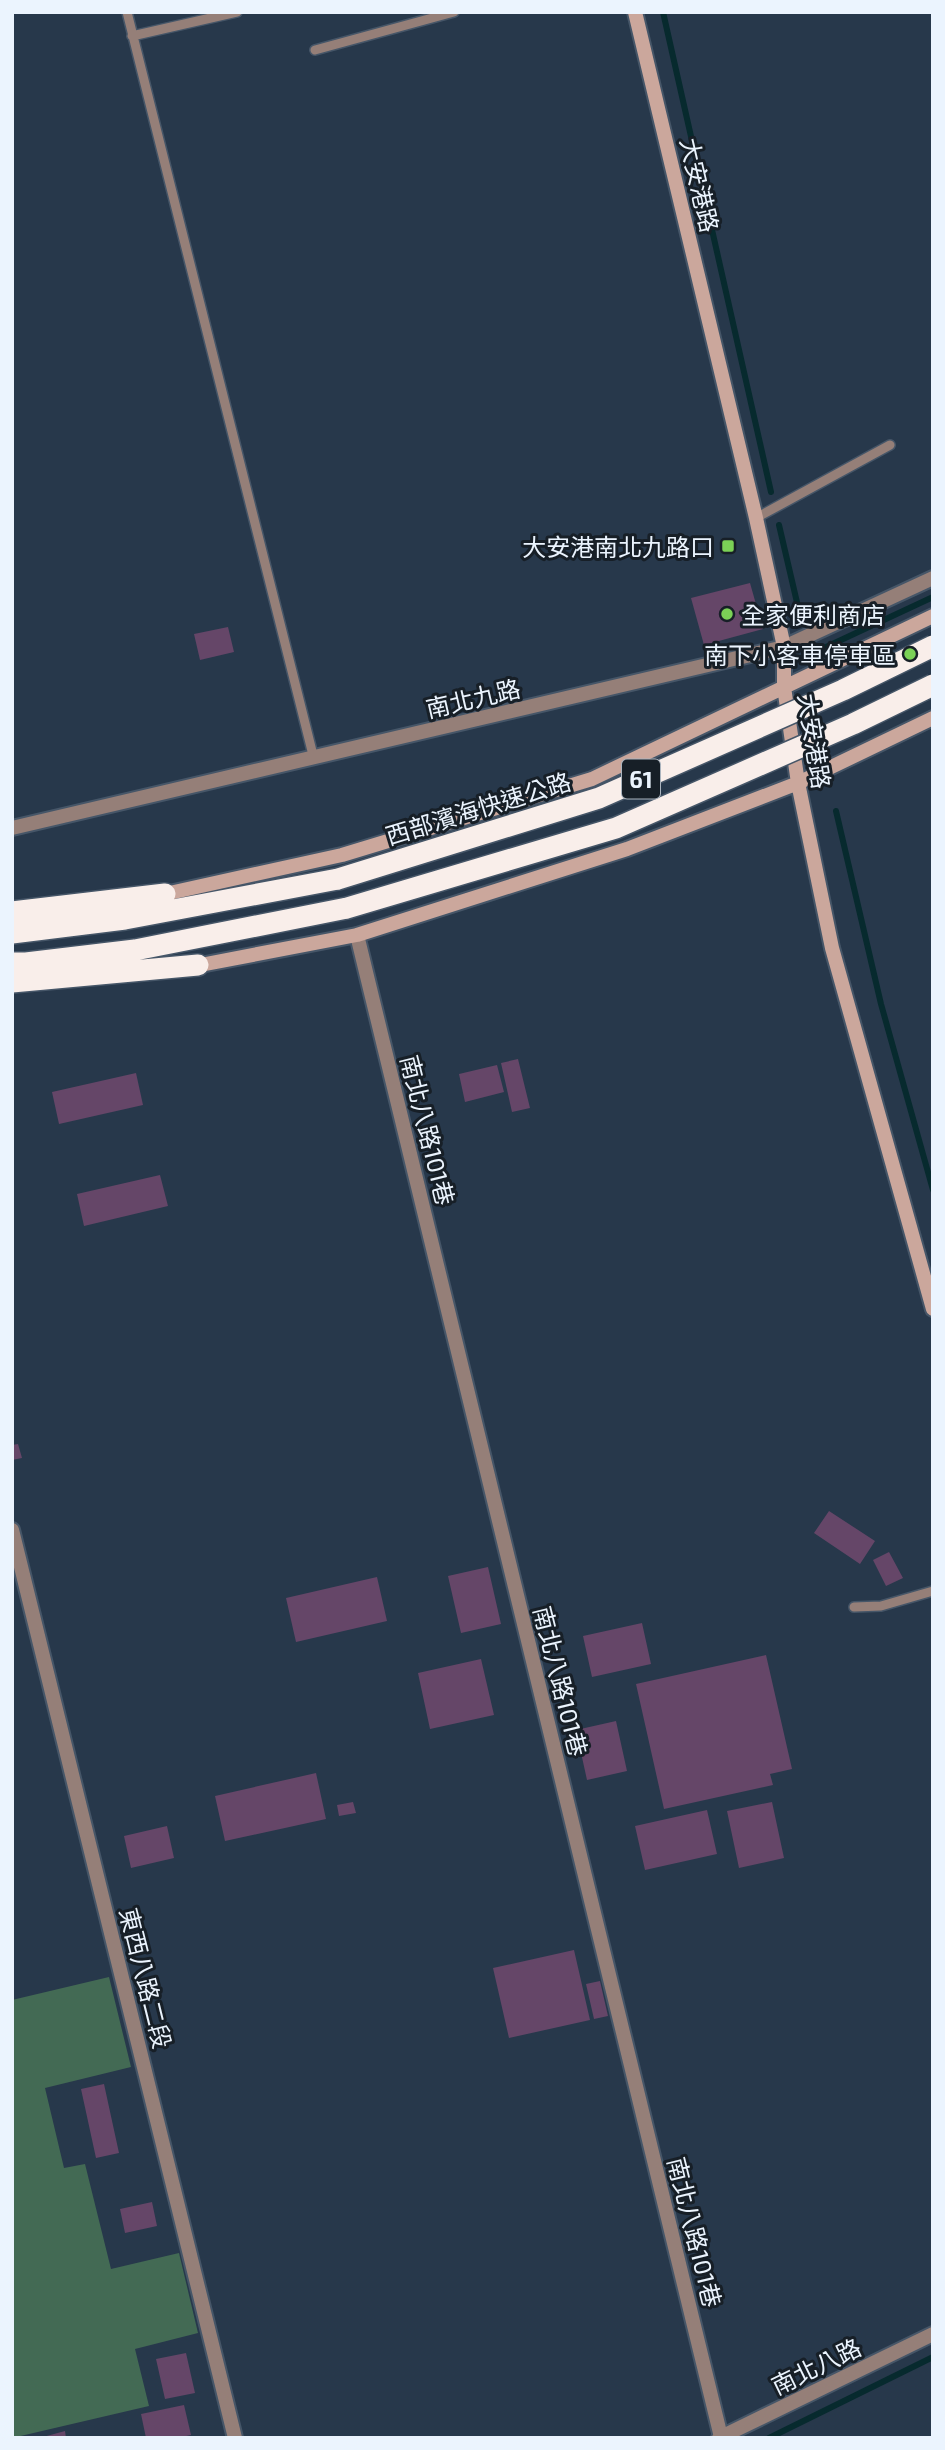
<svg xmlns="http://www.w3.org/2000/svg" width="945" height="2450" font-family="'Exo 2','Noto Sans TC',sans-serif">
	<style>
		.green { fill: #436a54 }
		.lines { fill: none; stroke-linecap: round; stroke-linejoin: round }
		.stream { stroke: #072a2e; stroke-width: 6 }
		.building { fill: #654668 }
		.lane-casing { stroke: #465668; stroke-width: 12 }
		.street-casing { stroke: #465668; stroke-width: 18 }
		.secondary-casing { stroke: #465668; stroke-width: 18 }
		.highway-casing { stroke: #465668; stroke-width: 24 }
		.lane { stroke: #957f78; stroke-width: 9 }
		.street { stroke: #957f78; stroke-width: 14 }
		.secondary { stroke: #cba79c; stroke-width: 14 }
		.highway { stroke: #f9eeea; stroke-width: 21 }
		.highway-bridge-casing { stroke: #465668; stroke-width: 24; stroke-linecap: butt }
		.highway-bridge { stroke: #f9eeea; stroke-width: 21 }
		.poi-dot { fill: #7bd156; stroke: #171f27; stroke-width: 2.5 }
		.labels { text-anchor: middle; dominant-baseline: central; stroke-width: 6; stroke-linejoin: round; paint-order: stroke }
		.shield { fill: #171f27; stroke: #abb4be; stroke-width: 2 }
		.shield-label { font-size: 23px; font-weight: bold; fill: #ebf4fe }
		.street-label { font-size: 24px; fill: #ebf4fe; stroke: #171f27 }
		.poi-label { font-size: 24px; fill: #ebf4fe; stroke: #171f27; text-anchor: end }
	</style>
	<rect width="100%" height="100%" fill="#27384b"/>
	<path class="green" d="M109 1977 131 2067 45 2088 64 2168 85 2164 111 2269 179 2253 198 2333 135 2349 149 2406 12 2438V2000Z"/>
	<g class="lines">
		<path class="stream" d="M663 12 771 492
			M779 525 799 611
			M826 647 933 597
			M807 656 809 655
			M836 811 881 1004 933 1190
			M769 2438 933 2357"/>
	</g>
	<path class="building" d="M750 583 763 629 704 645 691 598Z
		M228 627 234 652 200 660 194 634Z
		M518 1059 530 1108 512 1112 501 1063Z
		M497 1065 504 1092 465 1102 459 1074Z
		M136 1073 143 1105 59 1124 52 1092Z
		M160 1175 168 1206 84 1226 77 1194Z
		M18 1444 22 1458 12 1460V1445Z
		M829 1511 875 1541 860 1564 814 1533Z
		M889 1552 903 1578 886 1586 873 1560Z
		M488 1567 501 1624 461 1633 448 1576Z
		M377 1577 387 1621 296 1642 286 1598Z
		M642 1623 651 1664 592 1677 583 1636Z
		M766 1655 792 1769 770 1774 773 1785 664 1809 636 1684Z
		M481 1659 494 1715 430 1729 418 1673Z
		M616 1721 627 1771 587 1780 576 1730Z
		M316 1773 326 1819 225 1841 215 1796Z
		M353 1802 356 1813 339 1816 337 1805Z
		M772 1802 784 1858 739 1868 727 1811Z
		M707 1810 717 1854 645 1870 635 1826Z
		M167 1826 174 1858 131 1868 124 1836Z
		M574 1950 590 2020 509 2038 493 1968Z
		M600 1981 608 2016 594 2019 586 1984Z
		M104 2084 119 2153 96 2158 81 2089Z
		M152 2202 157 2226 125 2233 120 2209Z
		M186 2353 195 2393 165 2399 156 2359Z
		M184 2405 191 2435 177 2438H146L141 2414Z
		M65 2431 66 2438H43V2437Z"/>
	<g class="lines">
		<defs>
			<path id="lane" d="M127 12 314 759
				M132 36 237 12
				M315 50 454 12
				M756 518 890 445
				M854 1607 881 1606 933 1591"/>
			<path id="street" d="M12 828 784 647 933 578
				M357 935 721 2437
				M12 1530 235 2438
				M719 2438 933 2334"/>
			<path id="secondary" d="M635 12 756 518 784 647V687L798 783 832 948 933 1309
				M157 894H165L342 855 592 779 933 616
				M190 967 357 935 627 849 798 783 933 718"/>
			<path id="highway" d="M12 912 165 894
				M12 933 125 919 338 879
				M12 963H26L135 950 347 908
				M12 982 198 965"/>
		</defs>
		<use href="#lane" class="lane-casing"/>
		<use href="#street" class="street-casing"/>
		<use href="#secondary" class="secondary-casing"/>
		<use href="#highway" class="highway-casing"/>
		<use href="#lane" class="lane"/>
		<use href="#street" class="street"/>
		<use href="#secondary" class="secondary"/>
		<use href="#highway" class="highway"/>
		<defs>
			<path id="highway-bridge" d="M338 879 599 798 843 690 933 646
				M347 908 616 828 853 724 933 685"/>
		</defs>
		<use href="#highway-bridge" class="highway-bridge-casing"/>
		<use href="#highway-bridge" class="highway-bridge"/>
	</g>
	<g class="poi-dot">
		<rect x="721" y="539" width="14" height="14" rx="3.5"/>
		<circle cx="727" cy="614" r="7"/>
		<circle cx="910" cy="654" r="7"/>
	</g>
	<g class="labels">
		<rect class="shield" x="622" y="759.5" width="38" height="39" rx="5"/>
		<g class="shield-label">
			<text x="641" y="779">61</text>
		</g>
		<g class="street-label">
			<text transform="translate(700 185) rotate(77)">大安港路</text>
			<text transform="translate(473 698) rotate(-13)">南北九路</text>
			<text transform="translate(815 741) rotate(81)">大安港路</text>
			<text transform="translate(478 808) rotate(-17)">西部濱海快速公路</text>
			<text transform="translate(428 1130) rotate(76)">南北八路101巷</text>
			<text transform="translate(561 1681) rotate(76)">南北八路101巷</text>
			<text transform="translate(146 1978) rotate(76)">東西八路二段</text>
			<text transform="translate(695 2232) rotate(76)">南北八路101巷</text>
			<text transform="translate(816 2366) rotate(-26)">南北八路</text>
		</g>
		<g class="poi-label">
			<text x="714" y="546">大安港南北九路口</text>
			<text x="741" y="614" text-anchor="start">全家便利商店</text>
			<text x="896" y="654">南下小客車停車區</text>
		</g>
	</g>
	<rect width="945" height="2450" fill="none" stroke="#ebf4fe" stroke-width="28"/>
</svg>
